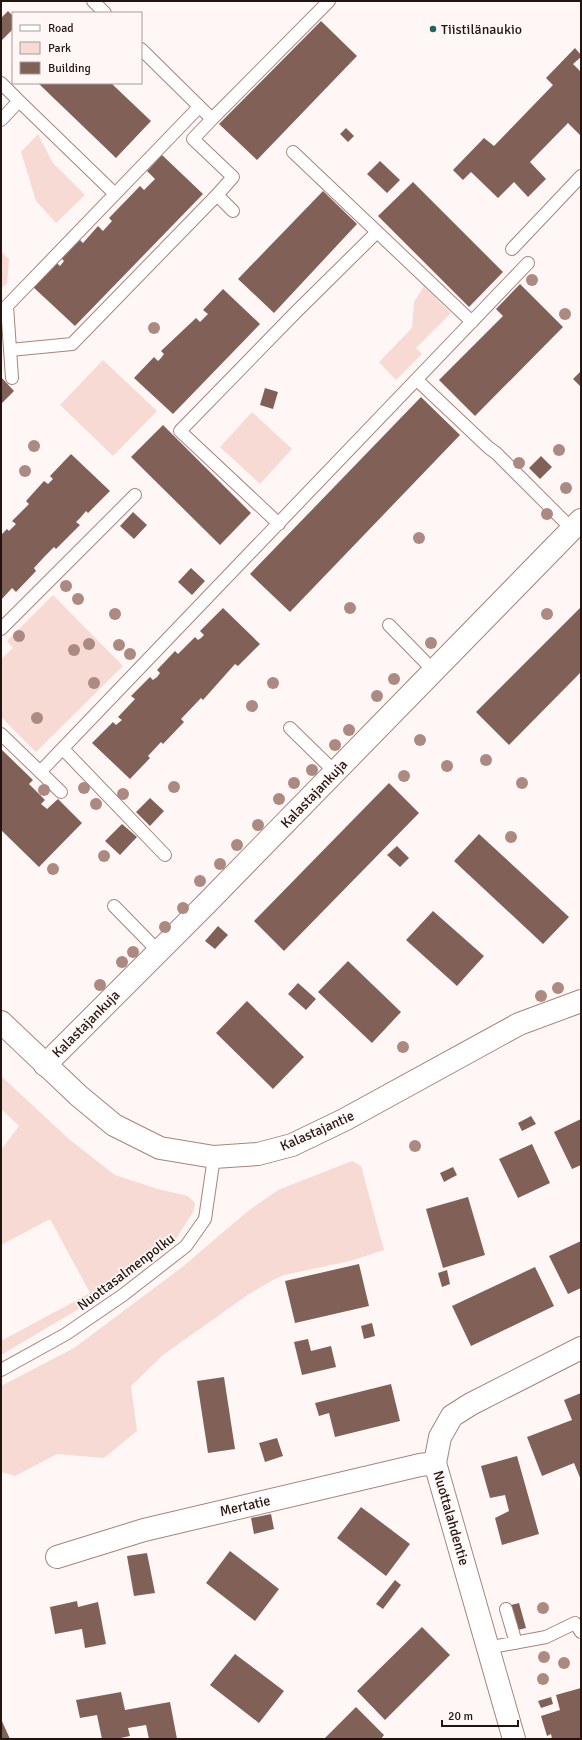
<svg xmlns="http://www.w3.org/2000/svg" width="582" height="1740" font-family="Signika,sans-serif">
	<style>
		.green { fill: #f6dad3 }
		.building { fill: #816058 }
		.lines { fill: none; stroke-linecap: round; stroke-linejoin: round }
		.service-casing { stroke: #a7847b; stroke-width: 14 }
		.minor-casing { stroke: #a7847b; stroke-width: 24 }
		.secondary-casing { stroke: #a7847b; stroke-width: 24 }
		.service { stroke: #fff; stroke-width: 12 }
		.minor { stroke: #fff; stroke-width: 22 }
		.secondary { stroke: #fff; stroke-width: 22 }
		.tree { fill: #ac8a82 }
		.poi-dot { fill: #1d6760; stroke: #fff7f5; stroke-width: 1.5 }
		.labels { text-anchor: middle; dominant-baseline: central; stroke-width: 3.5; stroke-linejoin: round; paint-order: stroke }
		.poi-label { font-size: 14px; fill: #221511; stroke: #fff7f5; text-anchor: start }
		.street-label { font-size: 14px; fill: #221511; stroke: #fff7f5 }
	</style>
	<rect width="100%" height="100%" fill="#fff7f5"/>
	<path class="green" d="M38 134 53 163 85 195 56 223 36 201 21 152Z
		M1 251 9 259 7 283 1 289Z
		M424 286 451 313 416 348 422 354 396 380 379 362 412 328 414 302Z
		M103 360 157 411 113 456 60 405Z
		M252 412 292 449 260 484 220 447Z
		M53 595 123 666 36 752 1 717V659L13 648 7 641Z
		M1 1076 70 1140 115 1175 158 1189 188 1196 195 1203 193 1212 172 1245 99 1297 1 1355V1341L90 1293 50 1219 1 1245V1150L19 1126 1 1109Z
		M352 1161 361 1166 384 1250 350 1261 284 1275 273 1280 249 1294 163 1355 131 1386 137 1431 104 1458 57 1454 15 1476 1 1472V1386L74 1348 181 1268 248 1211 278 1190Z"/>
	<path class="building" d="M8 11 13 16V29L1 41V18Z
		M321 21 357 56 257 160 219 124Z
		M575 48 581 55V57L573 64 581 72V136L568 123 530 162 546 179 528 197 514 182 498 198 471 172 463 180 453 170 484 138 494 146 553 85 546 78Z
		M38 83H111L151 121 116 158Z
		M346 128 354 136 348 142 340 134Z
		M162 155 203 194 75 326 32 286 55 261 60 266 64 261 60 257 78 238 83 243 98 226 103 231 112 221 109 218 140 186 144 190 155 179 147 171Z
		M380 161 400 180 387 193 367 174Z
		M413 182 503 272 469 307 378 216Z
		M323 191 357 224 274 313 238 279Z
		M520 284 563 327 475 416 439 380 503 316 496 309Z
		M223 289 260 324 173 414 134 378 154 357 158 361 161 358 164 354 161 351 196 318 200 322 208 314 203 310Z
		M581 371V387L573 379Z
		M1 377 14 391 1 404Z
		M265 388 278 392 273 409 260 405Z
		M421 397 460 435 290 612 250 574Z
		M163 425 251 513 220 545 131 457Z
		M71 454 110 491 88 513 86 511 81 517 76 522 80 525 56 549 54 547 45 556 34 568 36 571 16 592 12 588 1 600V535L7 529 9 531 16 524 12 521 29 504 26 501 44 481 48 484 53 479 50 476Z
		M541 456 552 467 540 479 529 468Z
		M133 512 147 525 134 539 120 526Z
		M191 568 205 581 192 595 178 582Z
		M581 607V672L509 745 476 712Z
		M223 608 260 644 238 666 235 664 203 700 201 698 181 719 184 722 163 744 161 742 148 756 150 758 130 779 92 743 113 722 116 725 122 720 118 717 135 699 131 696 150 677 153 680 157 677 160 673 157 670 175 651 178 654 195 637 198 640 201 638 204 635 200 631Z
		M1 749 33 780 29 784 45 800 41 804 47 809 58 799 82 823 39 867 1 830Z
		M389 783 419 813 284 951 254 921Z
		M150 798 164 811 150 826 136 812Z
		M122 824 137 837 120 855 105 841Z
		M479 834 569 917 543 944 454 861Z
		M397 846 409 858 400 867 387 855Z
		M433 911 484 956 457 986 406 940Z
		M218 926 228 935 215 949 205 941Z
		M348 961 401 1012 372 1043 318 992Z
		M298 983 316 999 306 1010 288 994Z
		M247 1001 304 1057 273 1089 216 1033Z
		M531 1116 536 1124 522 1131 518 1123Z
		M581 1119V1165L572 1169 554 1132Z
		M532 1144 550 1183 518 1198 499 1159Z
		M453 1167 457 1175 444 1182 440 1173Z
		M468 1197 485 1255 443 1268 426 1209Z
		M581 1241V1288L568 1294 549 1256Z
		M359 1264 369 1306 295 1323 285 1281Z
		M535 1267 554 1306 471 1346 452 1306Z
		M447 1270 450 1284 442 1287 438 1273Z
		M372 1323 375 1336 364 1339 361 1326Z
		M308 1339 311 1351 331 1346 336 1367 302 1375 294 1342Z
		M224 1377 235 1449 208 1453 197 1381Z
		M391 1384 400 1421 335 1437 329 1413 319 1416 315 1403Z
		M581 1393V1480L574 1463 542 1476 527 1437 572 1420 564 1400Z
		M277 1438 283 1456 265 1462 259 1443Z
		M517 1456 539 1534 502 1545 495 1518 509 1511 505 1495 490 1498 481 1466Z
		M361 1507 410 1544 386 1576 337 1538Z
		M271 1514 274 1529 254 1534 251 1518Z
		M230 1551 279 1589 255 1621 206 1583Z
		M147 1553 155 1593 134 1596 127 1556Z
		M395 1580 401 1585 383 1609 376 1604Z
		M77 1601 78 1607 98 1602 106 1644 85 1648 82 1629 55 1634 50 1607Z
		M519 1603 526 1628 518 1630 511 1605Z
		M422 1627 450 1655 385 1720 357 1691Z
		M235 1654 284 1691 259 1723 210 1685Z
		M581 1688V1739H552L551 1734 547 1736 541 1716 560 1710 556 1695Z
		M121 1692 125 1710 170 1702 177 1739H149L146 1725 128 1728 130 1736 116 1739H102L97 1715 80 1718 76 1700Z
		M551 1697 553 1704 541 1708 538 1701Z
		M356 1707 384 1735 381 1739H324Z
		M1 1719 10 1739H1Z"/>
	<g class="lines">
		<defs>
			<path id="service" d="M93 1 105 13
				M141 49 212 119 329 1
				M1 83 19 101 1 120
				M19 101 115 194
				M212 119 193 139 233 177 217 195
				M293 152 472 322
				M512 249 581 176
				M10 350 72 344 217 195 233 211
				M12 378 7 306 199 107
				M417 380 489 448 496 453 572 529
				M279 524 180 431 296 312 376 233
				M389 625 434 671
				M1 629 135 495
				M290 728 335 772
				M1 734 61 792
				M63 749 165 855
				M40 772 528 263
				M114 906 159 952
				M1 1370 66 1334 123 1295 186 1246 205 1219 214 1157
				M506 1609 516 1643
				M487 1648 546 1637 575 1623 581 1632"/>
			<path id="minor" d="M45 1065 206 904 581 520
				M57 1557 144 1530 420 1465 435 1463
				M514 1739 435 1463 440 1437 452 1416 471 1404 581 1348"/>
			<path id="secondary" d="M1 1022 79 1096 114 1125 160 1148 214 1157 258 1154 292 1145 344 1120 519 1024 581 1001"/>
		</defs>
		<use href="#service" class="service-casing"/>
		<use href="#minor" class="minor-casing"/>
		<use href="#secondary" class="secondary-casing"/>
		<use href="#service" class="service"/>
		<use href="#minor" class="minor"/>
		<use href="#secondary" class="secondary"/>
	</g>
	<g class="tree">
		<circle cx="532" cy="280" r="6"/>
		<circle cx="565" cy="314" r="6"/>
		<circle cx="154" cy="328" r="6"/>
		<circle cx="34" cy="446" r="6"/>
		<circle cx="559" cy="450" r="6"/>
		<circle cx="519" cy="463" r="6"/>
		<circle cx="25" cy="471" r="6"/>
		<circle cx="566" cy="488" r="6"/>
		<circle cx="547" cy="514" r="6"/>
		<circle cx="419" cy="538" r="6"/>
		<circle cx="66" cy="586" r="6"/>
		<circle cx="78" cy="599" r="6"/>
		<circle cx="350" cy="608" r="6"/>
		<circle cx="115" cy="614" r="6"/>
		<circle cx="547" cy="614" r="6"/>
		<circle cx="19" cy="636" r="6"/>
		<circle cx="431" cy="643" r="6"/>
		<circle cx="89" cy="644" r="6"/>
		<circle cx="119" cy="645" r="6"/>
		<circle cx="74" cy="650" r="6"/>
		<circle cx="130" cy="654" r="6"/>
		<circle cx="394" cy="679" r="6"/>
		<circle cx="94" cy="683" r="6"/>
		<circle cx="273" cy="683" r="6"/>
		<circle cx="377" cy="696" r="6"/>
		<circle cx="252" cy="706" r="6"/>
		<circle cx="37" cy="718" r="6"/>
		<circle cx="349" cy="730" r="6"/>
		<circle cx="420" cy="740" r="6"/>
		<circle cx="335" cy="745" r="6"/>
		<circle cx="486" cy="760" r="6"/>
		<circle cx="447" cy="766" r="6"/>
		<circle cx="312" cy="770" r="6"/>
		<circle cx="404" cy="776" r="6"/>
		<circle cx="294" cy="783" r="6"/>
		<circle cx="522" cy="783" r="6"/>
		<circle cx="174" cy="787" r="6"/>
		<circle cx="84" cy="788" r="6"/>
		<circle cx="44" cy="790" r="6"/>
		<circle cx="123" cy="794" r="6"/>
		<circle cx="279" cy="799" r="6"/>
		<circle cx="96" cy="804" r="6"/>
		<circle cx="258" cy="825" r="6"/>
		<circle cx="511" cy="837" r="6"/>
		<circle cx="237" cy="845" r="6"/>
		<circle cx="104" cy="856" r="6"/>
		<circle cx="220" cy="864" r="6"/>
		<circle cx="53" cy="869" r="6"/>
		<circle cx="200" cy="881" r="6"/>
		<circle cx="183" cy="908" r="6"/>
		<circle cx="165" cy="927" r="6"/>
		<circle cx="133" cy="952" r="6"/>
		<circle cx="122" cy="962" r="6"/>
		<circle cx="100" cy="985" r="6"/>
		<circle cx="558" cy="988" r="6"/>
		<circle cx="541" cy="996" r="6"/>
		<circle cx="403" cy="1047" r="6"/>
		<circle cx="415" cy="1146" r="6"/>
		<circle cx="543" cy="1608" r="6"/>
		<circle cx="544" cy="1657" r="6"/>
		<circle cx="564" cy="1663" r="6"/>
		<circle cx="543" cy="1679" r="6"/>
	</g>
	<circle class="poi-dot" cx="433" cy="29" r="4"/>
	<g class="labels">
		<g class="poi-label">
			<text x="441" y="29">Tiistilänaukio</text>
		</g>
		<g class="street-label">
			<text transform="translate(314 794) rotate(-46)">Kalastajankuja</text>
			<text transform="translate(86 1024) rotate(-45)">Kalastajankuja</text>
			<text transform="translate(317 1131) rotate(-24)">Kalastajantie</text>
			<text transform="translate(126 1272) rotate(-37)">Nuottasalmenpolku</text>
			<text transform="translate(245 1506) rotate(-13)">Mertatie</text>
			<text transform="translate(451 1518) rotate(74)">Nuottalahdentie</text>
		</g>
	</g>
	<rect width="582" height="1740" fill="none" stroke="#221511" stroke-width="4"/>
	<rect x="12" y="12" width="130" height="72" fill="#fff7f5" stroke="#a79d9a"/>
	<rect x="20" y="25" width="20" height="6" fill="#ffffff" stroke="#a79d9a"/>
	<text x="48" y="32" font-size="12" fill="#221511">Road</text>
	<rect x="20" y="42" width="20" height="12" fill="#f6dad3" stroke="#a79d9a"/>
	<text x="48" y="52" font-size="12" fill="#221511">Park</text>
	<rect x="20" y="62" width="20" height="12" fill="#816058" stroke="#a79d9a"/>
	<text x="48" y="72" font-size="12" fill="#221511">Building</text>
	<path d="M442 1720v6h76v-6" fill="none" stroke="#221511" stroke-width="2"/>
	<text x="448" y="1720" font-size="12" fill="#221511" stroke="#fff7f5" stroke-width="3" paint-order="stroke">20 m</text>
</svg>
